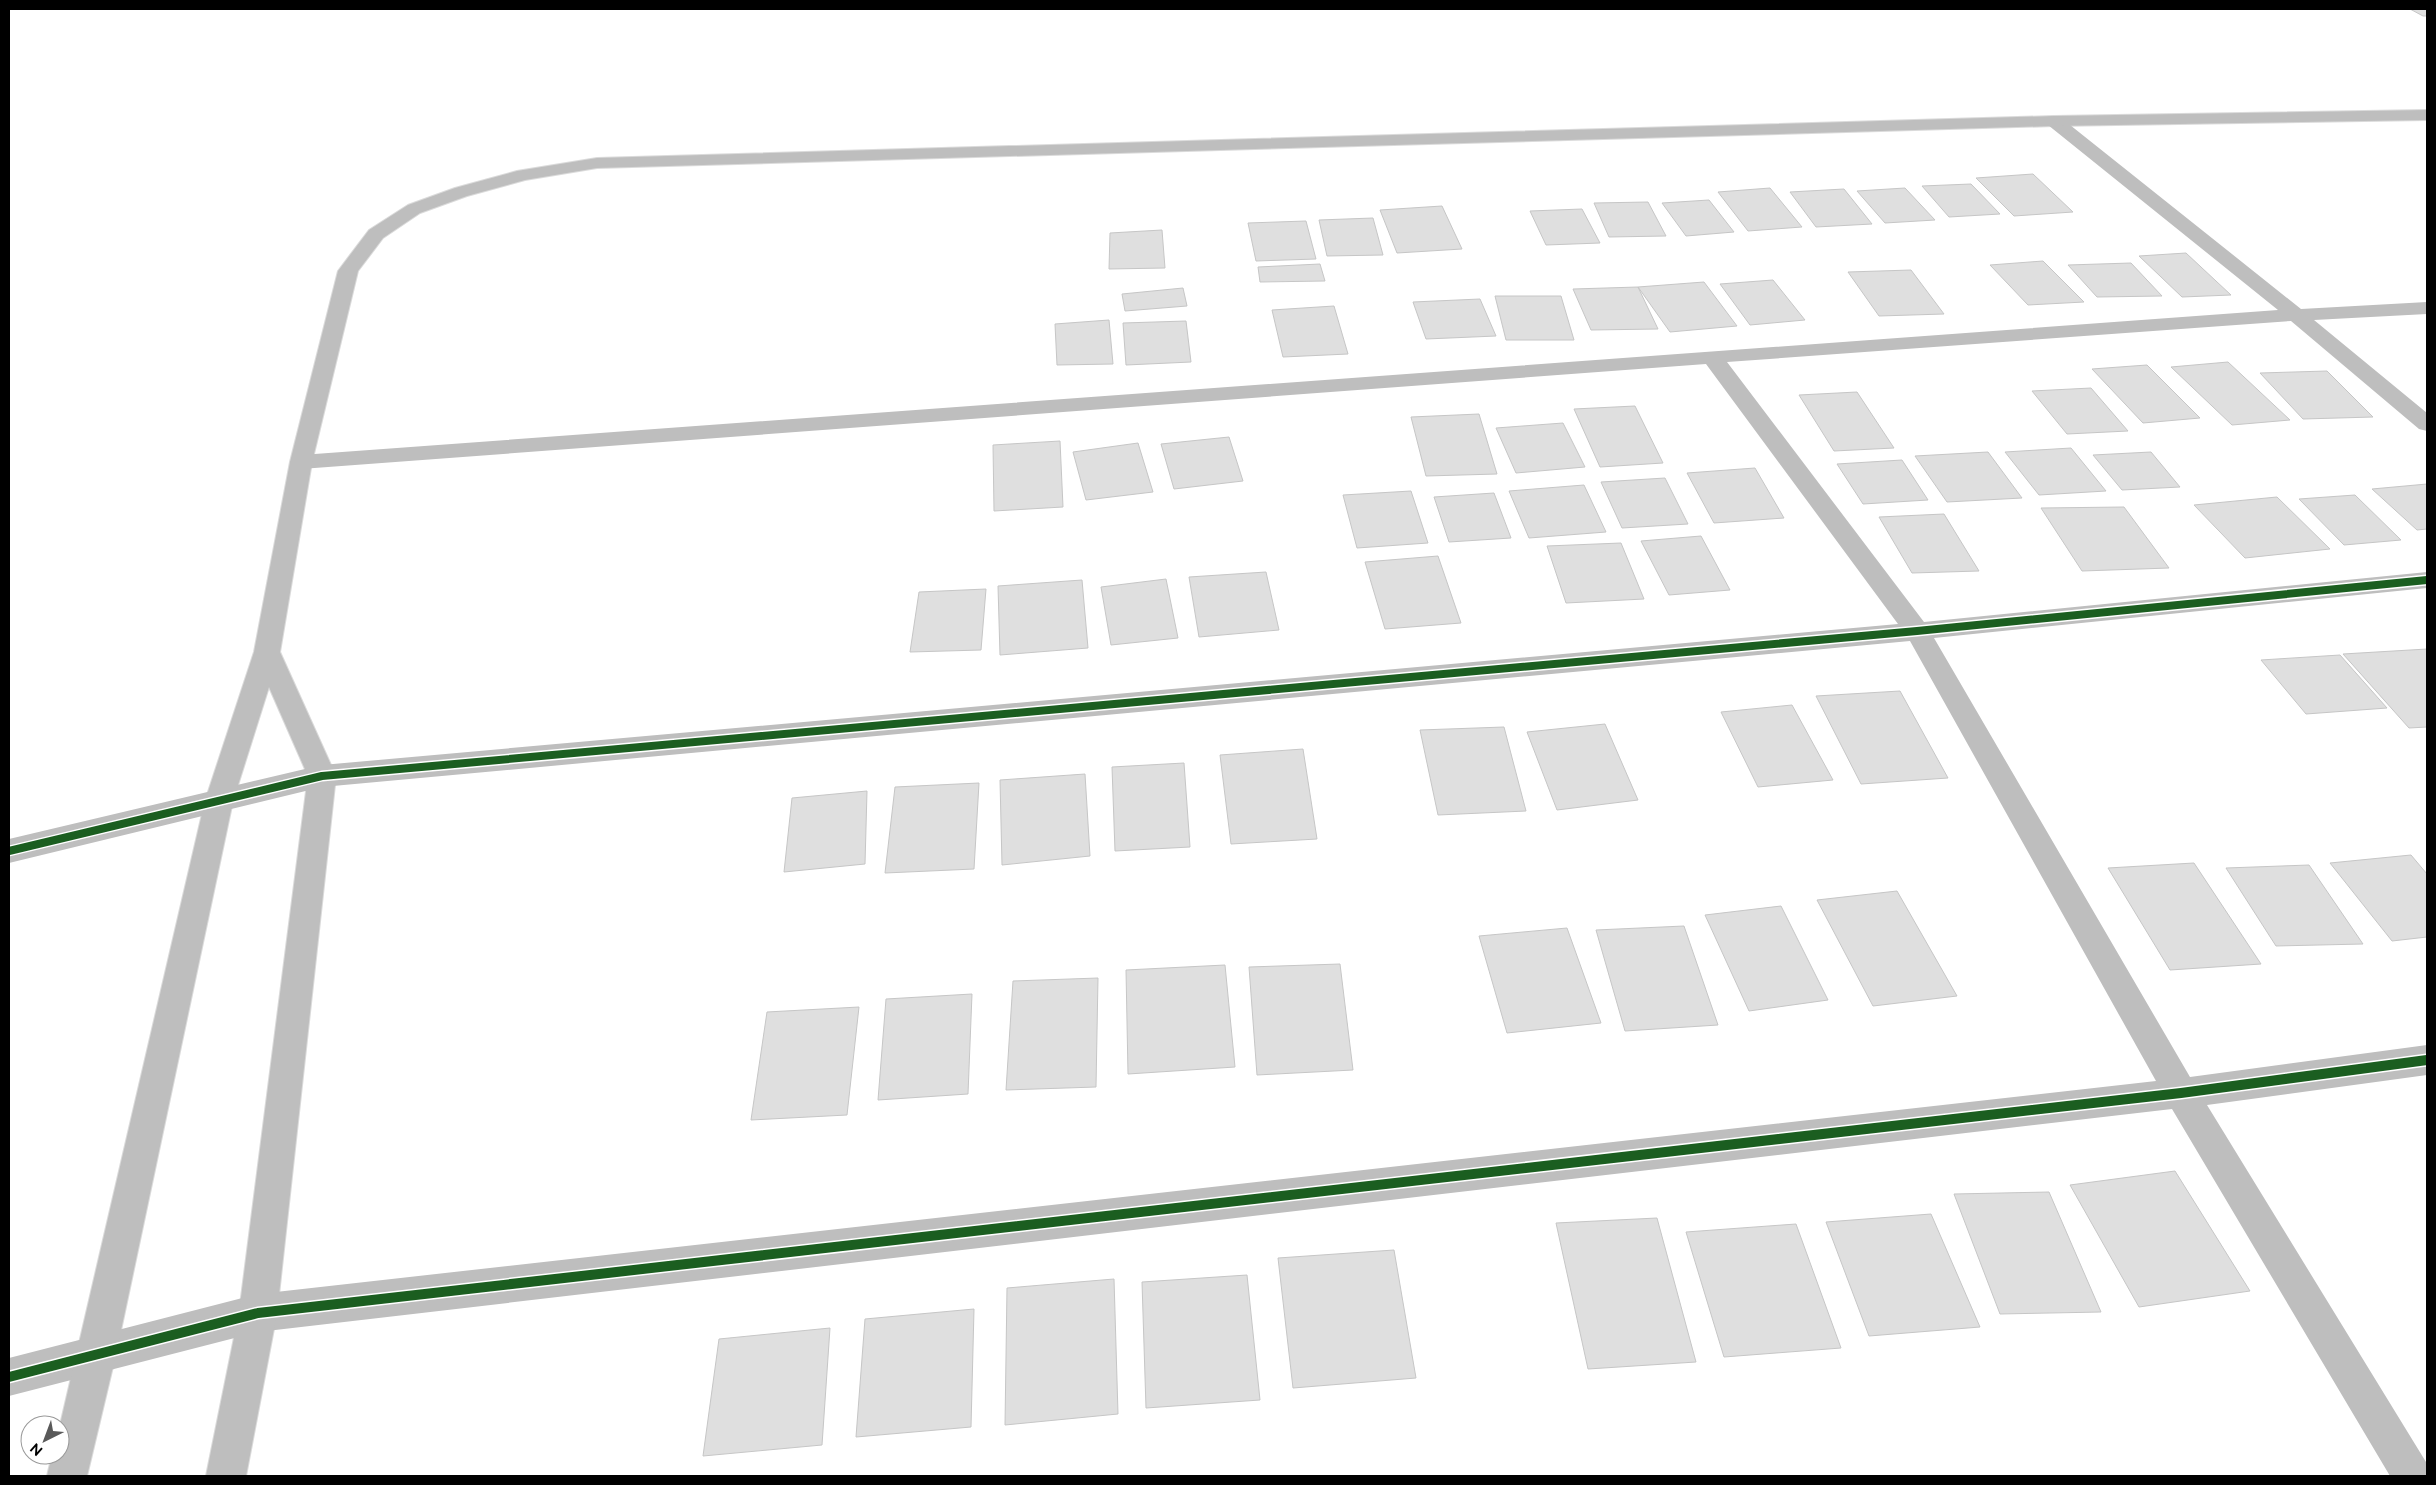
<svg xmlns="http://www.w3.org/2000/svg" width="2436" height="1485" font-family="Raleway,sans-serif">
	<style>
		.building { fill: #dfdfdf; stroke: #c6c6c6 }
		.lines { fill: none; stroke-linecap: round; stroke-linejoin: round }
		.major-casing { stroke: #dbdbdb; stroke-width: 2 }
		.minor { fill: #bebebe; fill-rule: evenodd }
		.major { fill: #bebebe; fill-rule: evenodd }
		.cycleway-far1-casing { stroke: #fff; stroke-width: 11 }
		.cycleway-casing { stroke: #fff; stroke-width: 13 }
		.cycleway-far1 { stroke: #1b5e20; stroke-width: 8 }
		.cycleway { stroke: #1b5e20; stroke-width: 10 }
	</style>
	<rect width="100%" height="100%" fill="#fff"/>
	<path class="building" d="M2410 9H2427V16H2423Z
		M2033 174 2073 212 2014 216 1976 178Z
		M1971 184 2000 214 1949 217 1922 186Z
		M1770 188 1802 227 1748 231 1718 192Z
		M1905 188 1935 220 1885 223 1857 191Z
		M1844 189 1872 224 1816 227 1790 192Z
		M1709 200 1734 232 1686 236 1662 203Z
		M1648 202 1666 236 1609 237 1594 203Z
		M1442 206 1462 249 1397 253 1380 210Z
		M1582 209 1600 243 1546 245 1530 211Z
		M1373 218 1383 255 1327 256 1319 220Z
		M1306 221 1316 259 1256 261 1248 223Z
		M1162 230 1165 268 1109 269 1110 233Z
		M2186 253 2231 295 2182 297 2139 256Z
		M2043 261 2084 302 2028 305 1990 265Z
		M2131 263 2162 296 2097 297 2068 265Z
		M1320 264 1325 281 1260 282 1258 267Z
		M1911 270 1944 314 1879 316 1848 272Z
		M1773 280 1805 320 1750 325 1720 284Z
		M1704 282 1737 326 1670 332 1638 287Z
		M1638 287 1658 329 1591 330 1573 289Z
		M1183 288 1187 306 1125 311 1122 294Z
		M1495 296H1561L1574 340H1506Z
		M1480 299 1496 336 1426 339 1413 302Z
		M1334 306 1348 354 1283 357 1272 310Z
		M1109 320 1113 364 1057 365 1055 324Z
		M1186 321 1191 362 1126 365 1123 323Z
		M2228 362 2290 420 2232 425 2171 367Z
		M2147 365 2200 418 2143 423 2092 369Z
		M2327 371 2373 417 2303 419 2260 373Z
		M2091 388 2128 431 2067 434 2032 391Z
		M1857 392 1894 448 1834 451 1799 395Z
		M1635 406 1663 463 1600 467 1574 409Z
		M1479 414 1497 474 1426 476 1411 417Z
		M1563 423 1585 467 1516 473 1496 428Z
		M1229 437 1243 481 1174 489 1161 444Z
		M1060 441 1063 507 994 511 993 445Z
		M1138 443 1153 492 1086 500 1073 452Z
		M2071 448 2106 491 2039 495 2005 452Z
		M1988 452 2022 498 1947 502 1915 456Z
		M2151 452 2180 487 2122 490 2093 455Z
		M1902 460 1928 500 1863 504 1837 464Z
		M1755 468 1784 518 1714 523 1687 473Z
		M1665 478 1688 524 1622 528 1601 482Z
		M2427 484V529L2417 530 2372 489Z
		M1584 485 1606 532 1529 538 1509 491Z
		M1411 491 1428 543 1357 548 1343 495Z
		M1494 493 1511 538 1449 542 1434 497Z
		M2355 495 2401 540 2344 545 2299 499Z
		M2277 497 2330 549 2245 558 2194 505Z
		M2124 507 2169 568 2082 571 2041 508Z
		M1944 514 1979 571 1912 573 1879 517Z
		M1701 536 1730 590 1669 595 1641 541Z
		M1621 543 1644 599 1566 603 1547 546Z
		M1438 556 1461 623 1385 629 1365 562Z
		M1266 572 1279 630 1199 637 1189 577Z
		M1166 579 1178 638 1111 645 1101 587Z
		M1082 580 1088 648 1000 655 998 586Z
		M986 589 981 650 910 652 919 592Z
		M2427 649V727L2409 728 2343 654Z
		M2340 655 2387 708 2306 714 2261 660Z
		M1900 691 1948 778 1861 784 1816 696Z
		M1792 705 1833 780 1758 787 1721 712Z
		M1605 724 1638 800 1557 810 1527 732Z
		M1504 727 1526 811 1438 815 1420 730Z
		M1303 749 1317 839 1231 844 1220 755Z
		M1184 763 1190 847 1115 851 1112 767Z
		M1085 774 1090 856 1002 865 1000 780Z
		M979 783 974 869 885 873 895 787Z
		M867 791 865 864 784 872 792 798Z
		M2411 855 2427 874V937L2392 941 2330 863Z
		M2194 863 2261 964 2170 970 2108 868Z
		M2309 865 2363 944 2276 946 2226 868Z
		M1897 891 1957 996 1873 1006 1817 900Z
		M1781 906 1828 1000 1749 1011 1705 915Z
		M1684 926 1718 1025 1625 1031 1596 930Z
		M1567 928 1601 1023 1507 1033 1479 936Z
		M1340 964 1353 1070 1257 1075 1249 967Z
		M1225 965 1235 1067 1128 1074 1126 970Z
		M1098 978 1096 1087 1006 1090 1013 981Z
		M972 994 968 1094 878 1100 886 999Z
		M859 1007 847 1115 751 1120 767 1012Z
		M2175 1171 2250 1291 2139 1307 2070 1185Z
		M2049 1192 2101 1312 2000 1314 1954 1194Z
		M1931 1214 1980 1327 1869 1336 1826 1222Z
		M1657 1218 1696 1362 1588 1369 1556 1223Z
		M1796 1224 1841 1348 1724 1357 1686 1232Z
		M1394 1250 1416 1378 1293 1388 1278 1258Z
		M1247 1275 1260 1400 1146 1408 1142 1282Z
		M1114 1279 1118 1414 1005 1425 1007 1288Z
		M974 1309 971 1427 856 1437 865 1319Z
		M830 1328 822 1445 703 1456 719 1339Z"/>
	<g class="lines">
		<defs>
			<path id="major" d="M2427 110V120L2054 126 597 168 525 180 467 196 420 213 383 238 358 271 312 462 280 652 336 776 277 1313 246 1476H206L239 1313 308 776 269 687 233 801 116 1354 87 1476H47L52 1455H60V1425L205 801 254 652 290 462 338 271 369 230 408 205 455 188 517 171 597 158 2054 116Z"/>
		</defs>
		<use href="#major" class="major-casing"/>
		<path class="minor" d="M2054 116 2060 117 2301 309 2427 302V314L2314 320 2427 413V431L2419 429 2291 321 1727 362 1924 622 2427 572V588L1934 638 2190 1077 2427 1045V1075L2207 1105 2426 1462 2427 1476H2390L2172 1109 258 1332 9 1396V1358L258 1294 2156 1081 1910 641 322 787 9 863V839L322 765 1898 624 1706 364 301 469 293 467 290 462 293 457 301 455 2278 310 2048 125 2046 121 2048 117Z"/>
		<use href="#major" class="major"/>
		<defs>
			<path id="cycleway-far1" d="M9 851 322 776 1917 631 2427 580"/>
			<path id="cycleway" d="M9 1377 258 1313 2181 1093 2427 1060"/>
		</defs>
		<use href="#cycleway-far1" class="cycleway-far1-casing"/>
		<use href="#cycleway" class="cycleway-casing"/>
		<use href="#cycleway-far1" class="cycleway-far1"/>
		<use href="#cycleway" class="cycleway"/>
	</g>
	<rect width="2436" height="1485" fill="none" stroke="#000000" stroke-width="20"/>
	<g transform="translate(45 1440) rotate(222)"><circle r="24" fill="#ffffff" stroke="#999999"/>
	<path d="M0-4L9 19L0 12L-9 19Z" fill="#595959"/>
	<text y="-8" font-size="14" font-weight="bold" text-anchor="middle" fill="#000000">N</text>
	</g>
</svg>
